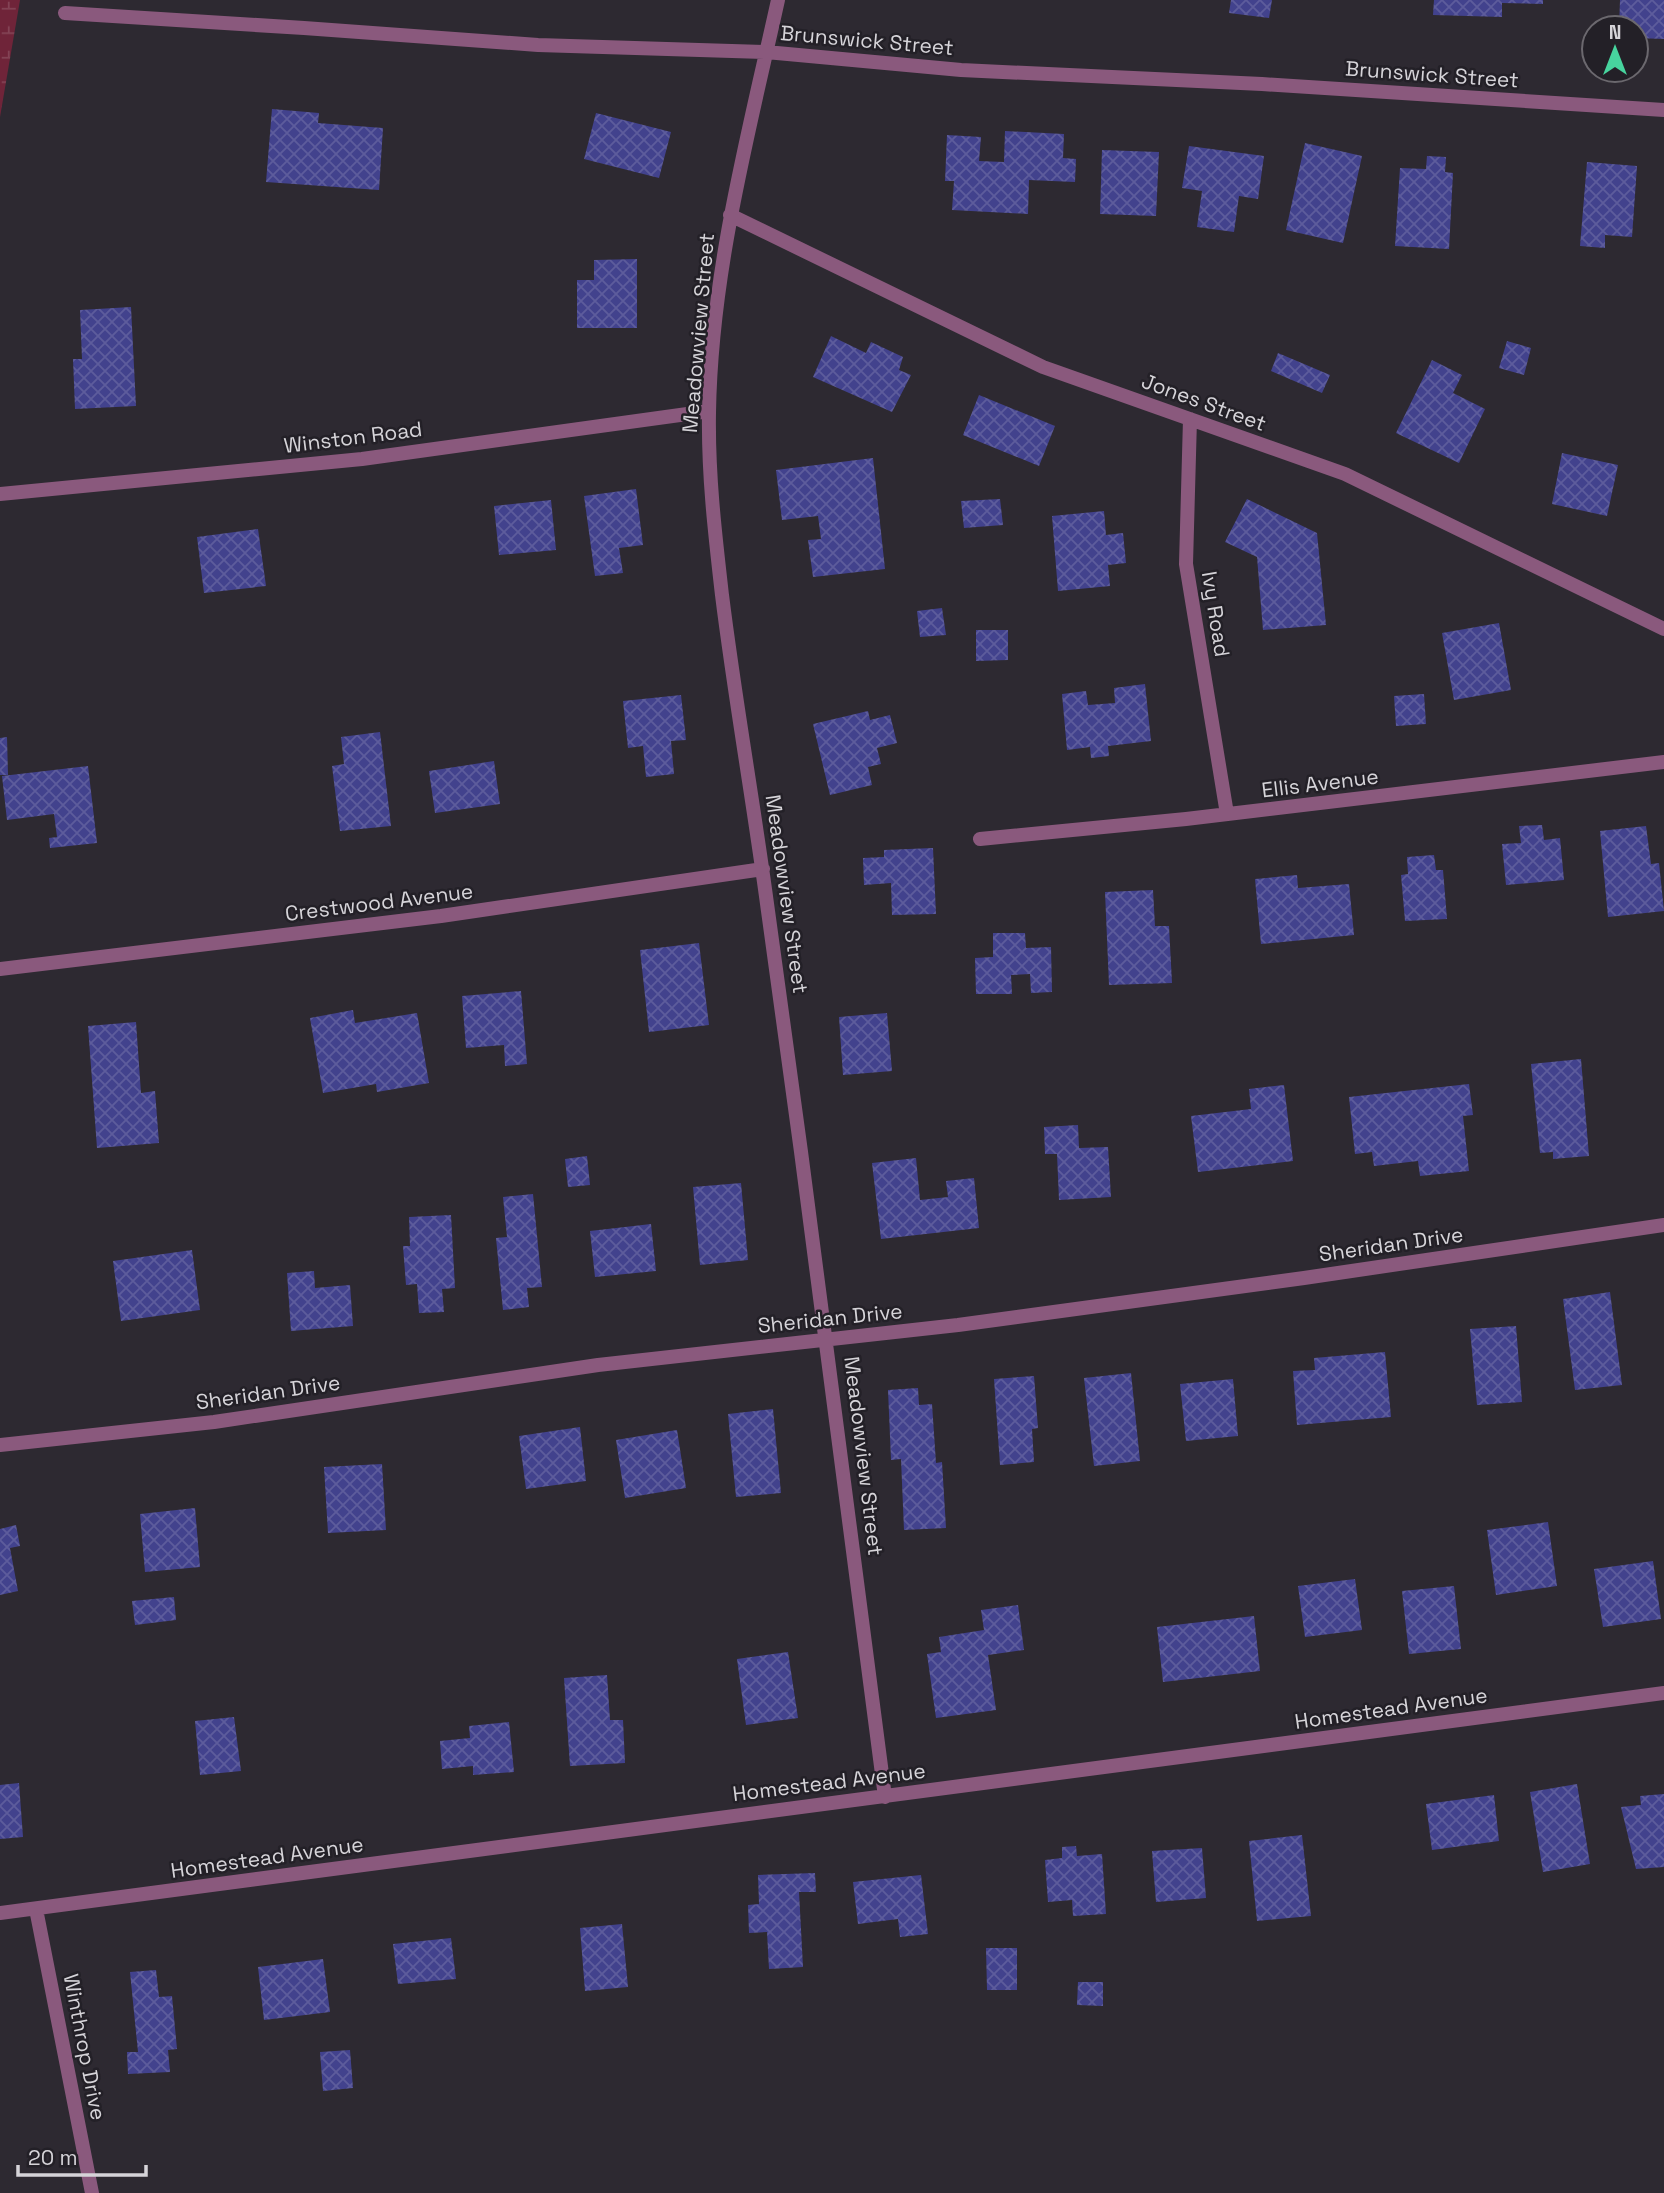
<svg xmlns="http://www.w3.org/2000/svg" width="1664" height="2193" font-family="'Space Grotesk',sans-serif">
	<style>
		.wetland { fill: url(#wetland-marsh) }
		.building { fill: url(#building-cross-hatch) }
		.lines { fill: none; stroke-linecap: round; stroke-linejoin: round }
		.street { stroke: #8a597d; stroke-width: 14 }
		.labels { text-anchor: middle; dominant-baseline: central; stroke-width: 5; stroke-linejoin: round; paint-order: stroke }
		.street-label { font-size: 21px; fill: #d6d4d9; stroke: #232027 }
	</style>
	<defs>
		<pattern id="wetland-marsh" width="20" height="14" patternUnits="userSpaceOnUse" patternTransform="scale(1.75)"><rect width="20" height="14" fill="#6f2439"/><path d="M1 5h8M5 5V1M11 12h8M15 12V8" fill="none" stroke="#834355"/></pattern>
		<pattern id="building-cross-hatch" width="8" height="8" patternUnits="userSpaceOnUse" patternTransform="scale(1.75)"><rect width="8" height="8" fill="#42428d"/><path d="M0 0l8 8M0 8l8-8" fill="none" stroke="#5d5c9c"/></pattern>
	</defs>
	<rect width="100%" height="100%" fill="#2d2931"/>
	<path class="wetland" d="M0 0H20L0 117Z"/>
	<path class="building" d="M1231 0H1272L1269 18 1229 13Z
		M1434 0H1543V4L1502 3V17L1433 15Z
		M1620 0H1664V39L1636 38V28H1619Z
		M272 109 319 113 318 123 383 128 379 190 266 182Z
		M596 113 671 132 659 178 584 159Z
		M1005 131 1064 134 1063 158 1076 159 1075 182 1029 180 1028 214 952 210 954 181H945L947 135 981 137 979 161 1004 162Z
		M1305 143 1362 156 1343 243 1286 230Z
		M1189 146 1264 156 1258 199 1239 196 1234 232 1197 227 1202 191 1182 188Z
		M1102 150 1159 152 1156 216 1100 214Z
		M1427 156 1446 157 1445 172 1453 173 1449 249 1395 246 1400 168 1426 169Z
		M1587 162 1637 166 1632 237 1605 235V248L1580 246Z
		M637 259V328H577V280H594V260Z
		M131 307 136 406 75 409 73 359H82L80 310Z
		M831 336 866 353 871 342 903 357 899 370 911 375 892 412 813 377Z
		M1507 341 1531 348 1524 375 1499 368Z
		M1278 353 1330 375 1322 393 1271 371Z
		M1432 360 1462 375 1453 393 1485 409 1459 463 1396 433Z
		M979 395 1055 426 1039 466 963 435Z
		M1562 453 1618 465 1607 516 1552 504Z
		M873 458 885 569 813 577 808 540 821 539 818 516 782 520 776 470Z
		M636 489 643 545 619 548 623 573 595 576 584 496Z
		M1000 499 1003 525 964 528 961 501Z
		M1247 499 1317 533 1326 625 1263 630 1257 557 1225 542Z
		M551 500 556 550 499 555 494 506Z
		M1104 511 1106 535 1123 533 1126 563 1108 565 1110 586 1058 591 1052 516Z
		M258 529 266 586 204 593 197 537Z
		M942 608 946 635 920 637 917 611Z
		M1499 623 1511 690 1454 700 1442 633Z
		M976 630H1008V660L976 661Z
		M1145 684 1151 741 1108 746 1109 756 1091 758 1090 747 1067 750 1062 694 1086 691 1088 705 1115 703 1114 688Z
		M1424 694 1426 724 1396 726 1394 696Z
		M681 695 686 740 671 741 674 774 646 777 643 746 628 748 623 701Z
		M868 711 870 720 890 715 897 743 877 748 881 764 868 767 872 785 830 795 813 724Z
		M380 732 391 826 340 831 332 766 344 764 341 737Z
		M7 737 8 775H0V738Z
		M494 761 500 804 435 813 429 771Z
		M88 766 97 843 50 848 49 838 57 837 54 814 7 820 2 776Z
		M1542 825 1544 840 1560 838 1564 880 1506 885 1502 844 1521 843 1519 826Z
		M1646 826 1651 864 1659 863 1664 911 1608 917 1600 831Z
		M933 848 936 914 892 915 891 883 864 885 863 858 884 857V850Z
		M1434 855 1436 870H1443L1447 919 1405 921 1401 875 1408 874 1407 857Z
		M1297 875 1298 888 1349 884 1354 935 1261 944 1255 879Z
		M1153 890 1155 926H1169L1172 983 1109 985 1105 892Z
		M993 933H1025L1026 948 1051 947 1052 992 1031 993 1030 974 1011 975 1012 994H976L975 958 993 957Z
		M699 943 709 1025 649 1032 640 950Z
		M521 991 527 1064 505 1066 504 1045 466 1048 462 996Z
		M353 1010 355 1023 417 1013 429 1083 377 1092 376 1084 323 1093 310 1018Z
		M887 1013 892 1071 843 1075 839 1017Z
		M136 1022 141 1093 155 1091 159 1143 97 1148 88 1026Z
		M1581 1059 1589 1156 1553 1159V1152L1540 1153 1531 1064Z
		M1469 1084 1473 1115 1463 1116 1469 1171 1420 1176 1418 1161 1374 1166 1372 1152 1355 1154 1349 1097Z
		M1284 1085 1293 1161 1198 1172 1191 1116 1251 1109 1249 1089Z
		M1078 1125 1079 1148 1108 1147 1111 1197 1059 1200 1057 1154H1045L1044 1127Z
		M587 1156 590 1185 568 1187 565 1159Z
		M916 1158 920 1200 948 1197 946 1181 974 1178 979 1228 881 1239 872 1163Z
		M741 1183 748 1260 700 1265 693 1187Z
		M533 1194 542 1287 527 1288 529 1307 503 1310 496 1238 507 1237 503 1197Z
		M451 1215 455 1288 442 1289 444 1312 419 1313 417 1284 406 1285 403 1246H410L409 1217Z
		M651 1224 656 1271 595 1277 590 1231Z
		M192 1250 200 1310 121 1321 113 1261Z
		M314 1271 315 1288 350 1285 353 1326 291 1331 287 1273Z
		M1610 1292 1622 1385 1575 1390 1563 1299Z
		M1516 1326 1522 1402 1477 1405 1470 1329Z
		M1385 1352 1391 1417 1297 1425 1293 1371 1315 1370 1314 1358Z
		M1131 1373 1140 1461 1094 1466 1084 1378Z
		M1034 1376 1038 1428 1032 1429 1034 1462 1000 1465 994 1379Z
		M1233 1379 1238 1436 1186 1441 1180 1384Z
		M918 1388 919 1405 932 1404 936 1463 942 1462 946 1528 904 1530 901 1459 891 1460 888 1390Z
		M773 1409 781 1493 736 1497 728 1414Z
		M580 1427 586 1481 526 1489 519 1436Z
		M677 1430 686 1488 625 1498 616 1440Z
		M382 1464 386 1530 328 1533 324 1467Z
		M195 1508 200 1567 145 1572 140 1514Z
		M1548 1522 1557 1586 1496 1595 1487 1530Z
		M16 1525 20 1546 10 1548 18 1591 0 1595V1529Z
		M1653 1561 1661 1619 1603 1627 1594 1569Z
		M1355 1579 1362 1630 1305 1637 1298 1586Z
		M1454 1586 1461 1649 1409 1654 1402 1591Z
		M174 1597 176 1620 135 1625 132 1601Z
		M1018 1605 1024 1650 988 1655 996 1710 936 1718 927 1654 941 1652 939 1637 984 1630 981 1610Z
		M1254 1616 1260 1671 1163 1682 1157 1627Z
		M788 1652 798 1718 746 1725 737 1659Z
		M607 1675 610 1720H623L625 1763 570 1766 564 1678Z
		M234 1717 241 1771 200 1775 195 1721Z
		M509 1722 514 1772 473 1775V1766L442 1769 440 1741 470 1738 469 1726Z
		M19 1783 23 1837 0 1839V1785Z
		M1577 1784 1590 1864 1543 1872 1530 1792Z
		M1664 1794V1867L1636 1869 1621 1807 1641 1805 1640 1796Z
		M1494 1795 1499 1841 1432 1850 1426 1804Z
		M1302 1835 1311 1916 1257 1921 1249 1841Z
		M1076 1846 1077 1856 1102 1854 1106 1914 1073 1916 1072 1900 1048 1902 1045 1860 1062 1858V1847Z
		M1202 1848 1206 1898 1156 1902 1152 1851Z
		M815 1873 816 1892H799L803 1967 769 1969 767 1932 749 1933 748 1905 759 1904 758 1875Z
		M921 1875 928 1934 900 1937 898 1919 858 1924 853 1882Z
		M622 1924 628 1987 585 1991 580 1928Z
		M451 1938 456 1979 398 1984 393 1944Z
		M986 1948H1017V1990H987Z
		M323 1959 330 2012 264 2020 258 1967Z
		M156 1970 159 1997 172 1996 177 2049 168 2050 170 2072 128 2074 127 2052H138L130 1972Z
		M1078 1982H1103V2006L1077 2005Z
		M350 2050 353 2088 323 2091 320 2052Z"/>
	<g class="lines">
		<path class="street" d="M778 0C748 136 711 273 709 413 708 474 715 534 722 595 735 700 754 805 768 911 809 1206 848 1501 885 1797
			M65 13 304 28 538 45 766 52 961 70 1262 84 1664 110
			M730 215 1043 367 1345 474 1664 629
			M1190 419 1186 564 1227 814
			M0 494 362 459 709 411
			M980 839 1186 819 1664 762
			M0 969 441 916 763 869
			M0 1445 214 1422 598 1365 958 1325 1304 1278 1664 1225
			M36 1909 92 2193
			M0 1913 1664 1693"/>
	</g>
	<g class="labels">
		<g class="street-label">
			<text transform="translate(867 40) rotate(5)">Brunswick Street</text>
			<text transform="translate(1432 74) rotate(4)">Brunswick Street</text>
			<text transform="translate(698 333) rotate(-85)">Meadowview Street</text>
			<text transform="translate(1204 402) rotate(20)">Jones Street</text>
			<text transform="translate(353 437) rotate(-7)">Winston Road</text>
			<text transform="translate(1216 614) rotate(81)">Ivy Road</text>
			<text transform="translate(1320 783) rotate(-7)">Ellis Avenue</text>
			<text transform="translate(787 894) rotate(82)">Meadowview Street</text>
			<text transform="translate(379 902) rotate(-7)">Crestwood Avenue</text>
			<text transform="translate(1391 1244) rotate(-8)">Sheridan Drive</text>
			<text transform="translate(830 1318) rotate(-6)">Sheridan Drive</text>
			<text transform="translate(268 1392) rotate(-8)">Sheridan Drive</text>
			<text transform="translate(864 1456) rotate(83)">Meadowview Street</text>
			<text transform="translate(1391 1708) rotate(-8)">Homestead Avenue</text>
			<text transform="translate(829 1782) rotate(-7)">Homestead Avenue</text>
			<text transform="translate(267 1857) rotate(-8)">Homestead Avenue</text>
			<text transform="translate(85 2047) rotate(79)">Winthrop Drive</text>
		</g>
	</g>
	<g transform="translate(1615 49)"><circle r="33" fill="#232027" stroke="#6b686e" stroke-width="2"/>
	<path d="M0-5L12 26L0 18L-12 26Z" fill="#47d49e"/>
	<text y="-10" font-size="19" font-weight="bold" text-anchor="middle" fill="#d6d4d9">N</text>
	</g>
	<path d="M18 2165v10h128v-10" fill="none" stroke="#d6d4d9" stroke-width="3.5"/>
	<text x="28" y="2165" font-size="21" fill="#d6d4d9" stroke="#232027" stroke-width="5" paint-order="stroke">20 m</text>
</svg>
